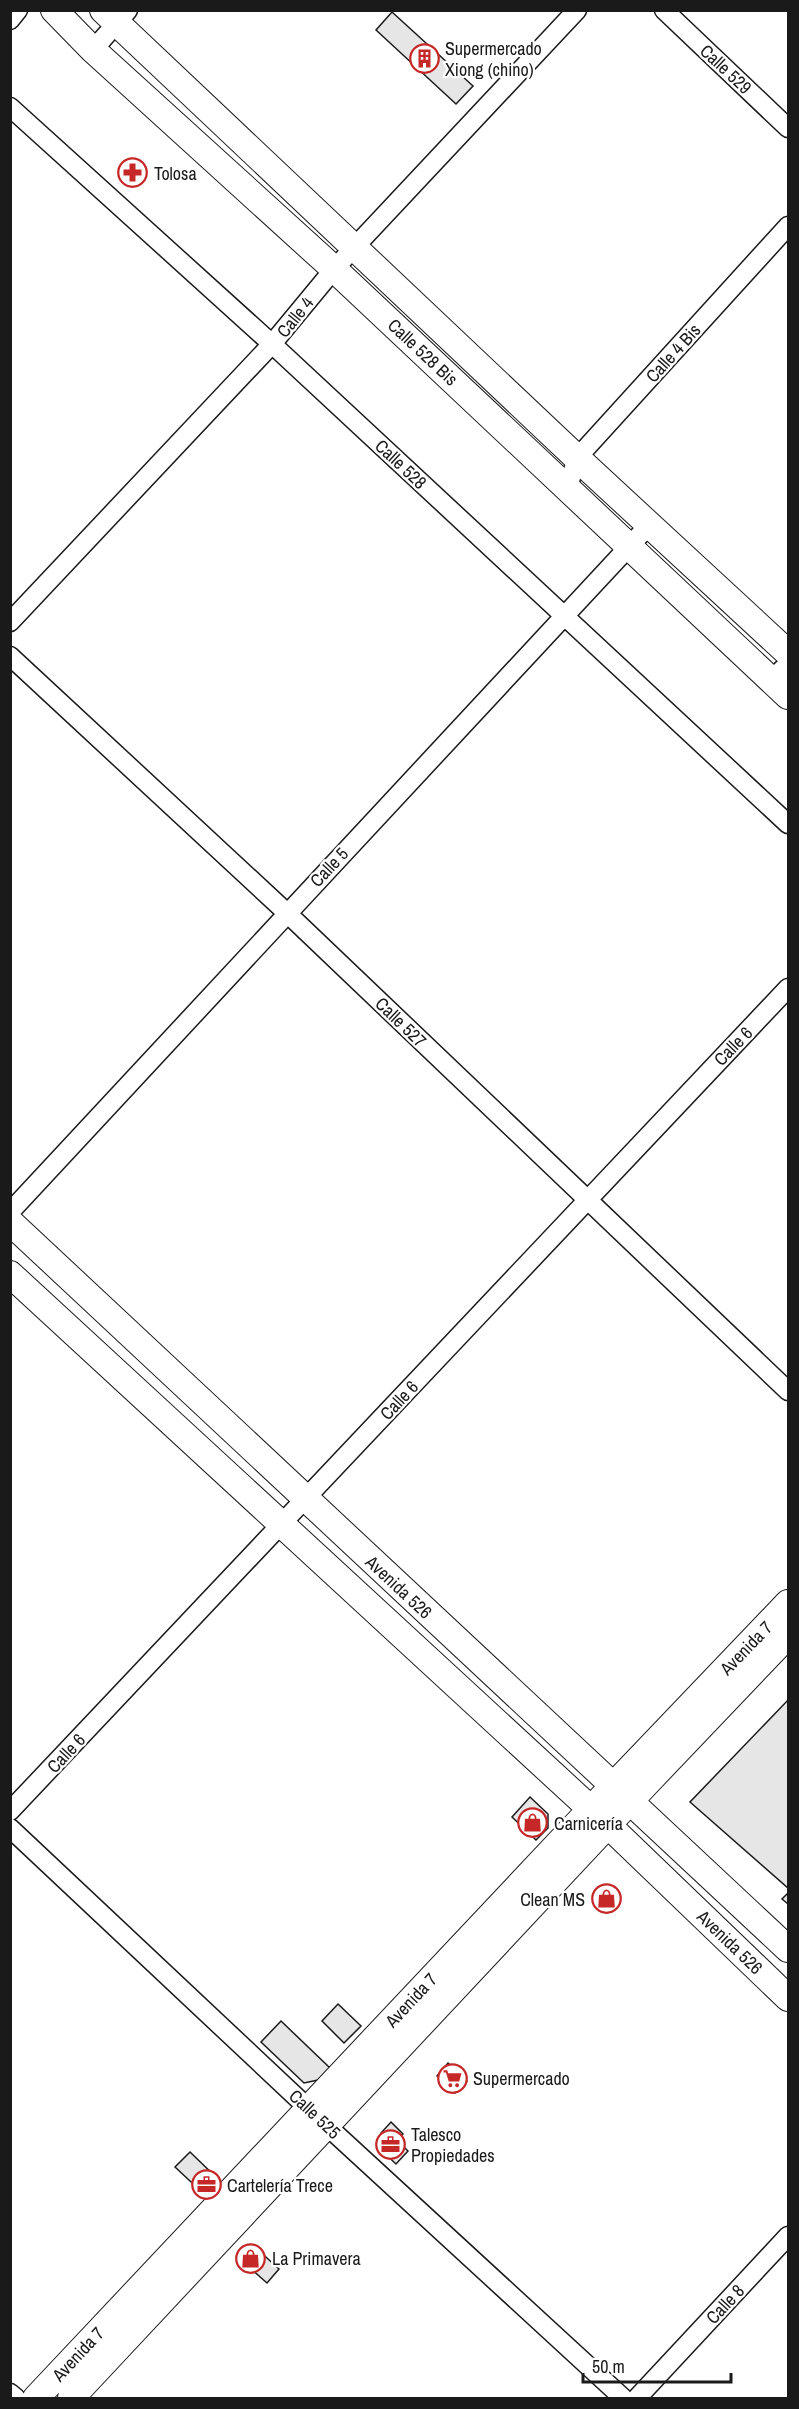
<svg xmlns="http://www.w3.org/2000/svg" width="799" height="2409" font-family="'Archivo Narrow',sans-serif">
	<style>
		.building { fill: #e6e6e6; stroke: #1a1a1a; stroke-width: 1.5 }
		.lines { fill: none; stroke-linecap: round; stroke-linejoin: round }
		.street-casing { stroke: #1a1a1a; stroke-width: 21 }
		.secondary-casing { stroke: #1a1a1a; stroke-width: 28 }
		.street { stroke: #fff; stroke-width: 18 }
		.secondary { stroke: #fff; stroke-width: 26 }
		.labels { text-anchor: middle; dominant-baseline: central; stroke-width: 4.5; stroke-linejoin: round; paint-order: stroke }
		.poi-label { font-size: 18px; fill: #1a1a1a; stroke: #fff; text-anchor: start }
		.street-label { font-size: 18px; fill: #1a1a1a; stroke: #fff }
	</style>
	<rect width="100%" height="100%" fill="#fff"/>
	<path class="building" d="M392 12 473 86 456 104 376 30Z
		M788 1700V1888L690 1802Z
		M530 1797 548 1814V1828L536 1840 512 1817Z
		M606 1891 614 1898 606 1907 598 1900Z
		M788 1893V1904L782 1899Z
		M338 2004 361 2026 344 2043 322 2021Z
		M281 2021 330 2068 318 2080 304 2083 261 2042Z
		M448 2063 467 2081 455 2093 437 2076Z
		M391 2122 403 2134 397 2140 408 2151 396 2164 379 2148 381 2133Z
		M190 2152 219 2180 205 2195 175 2167Z
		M255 2247 279 2269 267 2283 242 2261Z"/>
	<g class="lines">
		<defs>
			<path id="street" d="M664 10 788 128
				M10 20 18 10
				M93 50 128 10
				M10 107 272 344 788 824
				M568 487 577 458 788 226
				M10 622 272 344 334 269 577 10
				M10 656 287 913 788 1391
				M771 680 788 664
				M10 1212 650 524
				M10 1811 788 988
				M10 1828 326 2125 623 2398
				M10 2393 16 2398
				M637 2398 788 2236"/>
			<path id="secondary" d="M54 10 93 50 334 269 788 696
				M103 10 577 458 788 653
				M10 1222 788 1949
				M10 1274 608 1825 788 1998
				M36 2398 573 1828 788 1603
				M71 2398 645 1785 788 1635"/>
		</defs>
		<use href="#street" class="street-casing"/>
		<use href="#secondary" class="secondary-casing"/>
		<use href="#street" class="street"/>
		<use href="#secondary" class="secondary"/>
	</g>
	<defs>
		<symbol id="building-ring" viewBox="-11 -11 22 22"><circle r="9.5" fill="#fff" stroke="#c62828" stroke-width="1.5"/><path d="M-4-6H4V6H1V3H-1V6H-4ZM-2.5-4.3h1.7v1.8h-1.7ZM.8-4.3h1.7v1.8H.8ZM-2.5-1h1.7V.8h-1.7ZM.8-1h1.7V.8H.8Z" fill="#c62828"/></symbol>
		<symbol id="pharmacy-ring" viewBox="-11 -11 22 22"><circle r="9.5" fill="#fff" stroke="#c62828" stroke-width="1.5"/><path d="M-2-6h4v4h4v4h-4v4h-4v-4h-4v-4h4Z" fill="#c62828"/></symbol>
		<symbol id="shop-ring" viewBox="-11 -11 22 22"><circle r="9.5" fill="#fff" stroke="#c62828" stroke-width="1.5"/><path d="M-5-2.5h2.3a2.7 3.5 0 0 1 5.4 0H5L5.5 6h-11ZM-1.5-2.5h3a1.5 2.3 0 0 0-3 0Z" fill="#c62828"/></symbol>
		<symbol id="supermarket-ring" viewBox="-11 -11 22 22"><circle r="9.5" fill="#fff" stroke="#c62828" stroke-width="1.5"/><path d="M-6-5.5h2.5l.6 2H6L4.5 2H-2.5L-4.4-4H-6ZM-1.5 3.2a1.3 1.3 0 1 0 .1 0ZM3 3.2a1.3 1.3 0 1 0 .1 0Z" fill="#c62828"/></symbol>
		<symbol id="office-ring" viewBox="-11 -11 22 22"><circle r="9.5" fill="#fff" stroke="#c62828" stroke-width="1.5"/><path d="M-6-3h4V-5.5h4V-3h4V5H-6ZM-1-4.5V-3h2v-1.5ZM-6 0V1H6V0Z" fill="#c62828"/></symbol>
	</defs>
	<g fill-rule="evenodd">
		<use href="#building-ring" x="408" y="42" width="33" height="33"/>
		<use href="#pharmacy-ring" x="116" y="156" width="33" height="33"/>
		<use href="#shop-ring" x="516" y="1806" width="33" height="33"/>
		<use href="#shop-ring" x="590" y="1882" width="33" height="33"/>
		<use href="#supermarket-ring" x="436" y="2062" width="33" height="33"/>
		<use href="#office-ring" x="374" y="2128" width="33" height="33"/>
		<use href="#office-ring" x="190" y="2168" width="33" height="33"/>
		<use href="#shop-ring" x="234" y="2242" width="33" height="33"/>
	</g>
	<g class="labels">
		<g class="poi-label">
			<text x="445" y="48">Supermercado<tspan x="445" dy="21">Xiong (chino)</tspan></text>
			<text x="154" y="173">Tolosa</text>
			<text x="554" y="1823">Carnicería</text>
			<text x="585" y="1899" text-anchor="end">Clean MS</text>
			<text x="473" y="2078">Supermercado</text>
			<text x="411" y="2134">Talesco<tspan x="411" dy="21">Propiedades</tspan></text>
			<text x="227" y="2185">Cartelería Trece</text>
			<text x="272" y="2258">La Primavera</text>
		</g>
		<g class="street-label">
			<text transform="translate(726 69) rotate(43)">Calle 529</text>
			<text transform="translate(295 317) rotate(-51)">Calle 4</text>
			<text transform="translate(423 352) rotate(43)">Calle 528 Bis</text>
			<text transform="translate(673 353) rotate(-48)">Calle 4 Bis</text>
			<text transform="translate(401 464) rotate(43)">Calle 528</text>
			<text transform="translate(329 867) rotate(-47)">Calle 5</text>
			<text transform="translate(401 1022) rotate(44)">Calle 527</text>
			<text transform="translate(733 1046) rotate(-46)">Calle 6</text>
			<text transform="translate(399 1400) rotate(-47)">Calle 6</text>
			<text transform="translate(399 1587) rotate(43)">Avenida 526</text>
			<text transform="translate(746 1648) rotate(-46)">Avenida 7</text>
			<text transform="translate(66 1753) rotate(-47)">Calle 6</text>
			<text transform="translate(730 1942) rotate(44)">Avenida 526</text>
			<text transform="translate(411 2000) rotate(-47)">Avenida 7</text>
			<text transform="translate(315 2114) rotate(43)">Calle 525</text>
			<text transform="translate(725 2304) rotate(-47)">Calle 8</text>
			<text transform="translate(78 2354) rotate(-47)">Avenida 7</text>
		</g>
	</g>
	<rect width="799" height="2409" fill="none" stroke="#1a1a1a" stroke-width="24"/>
	<path d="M583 2373v9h148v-9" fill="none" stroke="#1a1a1a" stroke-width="3"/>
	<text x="592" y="2373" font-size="18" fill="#1a1a1a" stroke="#ffffff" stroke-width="4.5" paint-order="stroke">50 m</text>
</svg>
